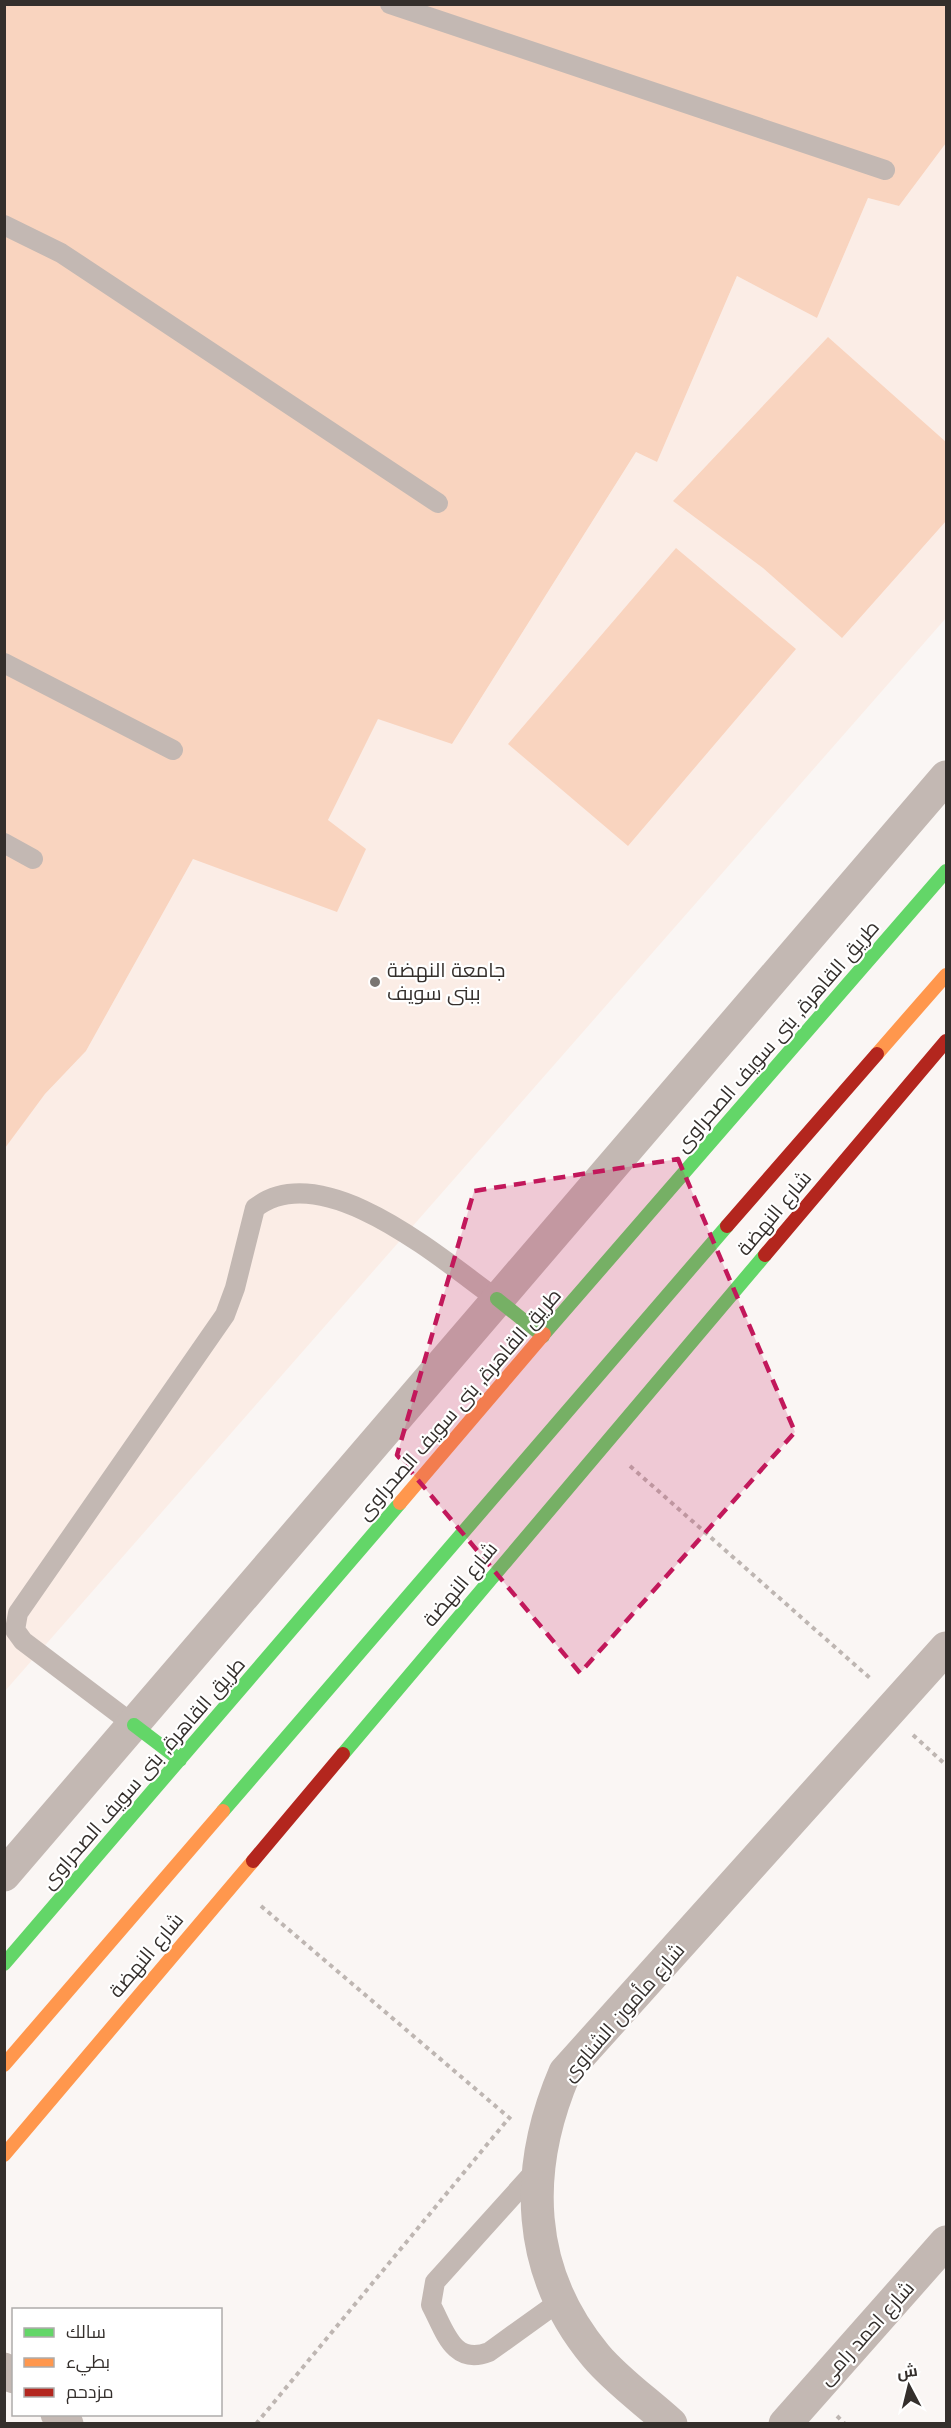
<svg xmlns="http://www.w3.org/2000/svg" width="951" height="2428" font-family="Arial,Cairo,sans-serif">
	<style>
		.built { fill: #fbede6 }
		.green { fill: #f9d4bf }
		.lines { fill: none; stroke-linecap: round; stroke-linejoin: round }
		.path { stroke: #beb6b2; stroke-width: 4; stroke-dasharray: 4.5 4.5; stroke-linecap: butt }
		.lane { stroke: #c3b8b3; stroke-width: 20 }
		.street { stroke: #c3b8b3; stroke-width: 33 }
		.fast { stroke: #63d668; stroke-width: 14 }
		.slow { stroke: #ff974d; stroke-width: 14 }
		.jam { stroke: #b3261e; stroke-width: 14 }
		.marked { fill: #c2185b; fill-opacity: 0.2; stroke: #c2185b; stroke-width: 4.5; stroke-dasharray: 12 8; stroke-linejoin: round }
		.poi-dot { fill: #797572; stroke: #fff; stroke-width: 2 }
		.labels { text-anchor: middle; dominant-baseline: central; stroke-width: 4.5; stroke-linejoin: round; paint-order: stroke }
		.poi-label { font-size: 20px; fill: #342f2c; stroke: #fff; text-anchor: start }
		.street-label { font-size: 20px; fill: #342f2c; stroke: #fff }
	</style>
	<rect width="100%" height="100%" fill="#faf6f4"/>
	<path class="built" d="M946 143V618L5 1691 4 1148 45 1094 86 1051 193 859 328 820 378 718 452 744 636 452 657 462 737 276 817 318 868 198 899 206Z"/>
	<path class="green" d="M5 5H946V143L899 206 868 198 817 318 737 276 657 462 636 452 452 744 378 719 328 820 366 849 337 912 193 859 86 1051 45 1094 5 1148Z
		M828 337 946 442V521L842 638 763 568 673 501Z
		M676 548 796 649 628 846 508 744Z"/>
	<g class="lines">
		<path class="path" d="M630 1466 871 1679
			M913 1735 946 1765
			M261 1906 513 2121
			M837 2416 845 2424
			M256 2424 509 2118"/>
		<path class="lane" d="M390 4 885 170
			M4 225 61 253 438 503
			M4 663 173 750
			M4 843 33 859
			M134 1725 23 1641 15 1630 18 1613 225 1315 235 1288 255 1208C323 1155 442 1260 497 1299
			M536 2170 435 2282 431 2305C445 2331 453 2366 489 2352L560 2301"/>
		<path class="street" d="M4 1875 946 777
			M4 2369 14 2377
			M57 2414 67 2424
			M671 2424C647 2402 617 2381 596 2356 525 2271 523 2170 565 2072L946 1648
			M785 2424 946 2242"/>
		<path class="fast" d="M497 1299 543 1336
			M544 1334 946 871
			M134 1725 180 1760
			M343 1754 765 1255
			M223 1811 727 1226
			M4 1964 400 1503"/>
		<path class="slow" d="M877 1054 946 975
			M400 1503 544 1334
			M4 2065 223 1811
			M4 2155 253 1861"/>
		<path class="jam" d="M727 1226 877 1054
			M765 1255 946 1041
			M253 1861 343 1754"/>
	</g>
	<path class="marked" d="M678 1159 795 1432 580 1673 397 1455 474 1191Z"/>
	<circle class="poi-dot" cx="375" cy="982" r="6"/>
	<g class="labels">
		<g class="poi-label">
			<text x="387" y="970">جامعة النهضة<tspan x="387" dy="23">ببنى سويف</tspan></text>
		</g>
		<g class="street-label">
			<text transform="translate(777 1036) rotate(-49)">طريق القاهرة, بنى سويف الصحراوى</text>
			<text transform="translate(774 1213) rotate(-50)">شارع النهضة</text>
			<text transform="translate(459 1404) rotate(-49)">طريق القاهرة, بنى سويف الصحراوى</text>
			<text transform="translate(460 1584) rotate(-50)">شارع النهضة</text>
			<text transform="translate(143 1773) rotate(-49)">طريق القاهرة, بنى سويف الصحراوى</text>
			<text transform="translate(146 1955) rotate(-50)">شارع النهضة</text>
			<text transform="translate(623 2012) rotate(-49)">شارع مأمون الشناوى</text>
			<text transform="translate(866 2333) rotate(-48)">شارع احمد رامى</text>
		</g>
	</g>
	<rect width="951" height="2428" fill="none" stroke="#342f2c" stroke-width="12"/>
	<rect x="12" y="2308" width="210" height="108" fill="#ffffff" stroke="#aeacab" stroke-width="1.5"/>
	<rect x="24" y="2328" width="30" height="9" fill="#63d668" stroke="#aeacab" stroke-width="1.5"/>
	<text x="66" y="2338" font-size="18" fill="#342f2c">سالك</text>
	<rect x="24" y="2358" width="30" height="9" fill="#ff974d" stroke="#aeacab" stroke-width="1.5"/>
	<text x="66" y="2368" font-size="18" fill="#342f2c">بطيء</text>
	<rect x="24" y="2388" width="30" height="9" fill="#b3261e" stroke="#aeacab" stroke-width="1.5"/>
	<text x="66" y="2398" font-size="18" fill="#342f2c">مزدحم</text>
	<g transform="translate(909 2386) rotate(353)" stroke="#ffffff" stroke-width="4.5" paint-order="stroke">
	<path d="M0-4.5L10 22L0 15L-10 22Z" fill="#342f2c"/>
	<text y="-9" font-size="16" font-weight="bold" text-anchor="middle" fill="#342f2c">ش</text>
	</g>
</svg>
